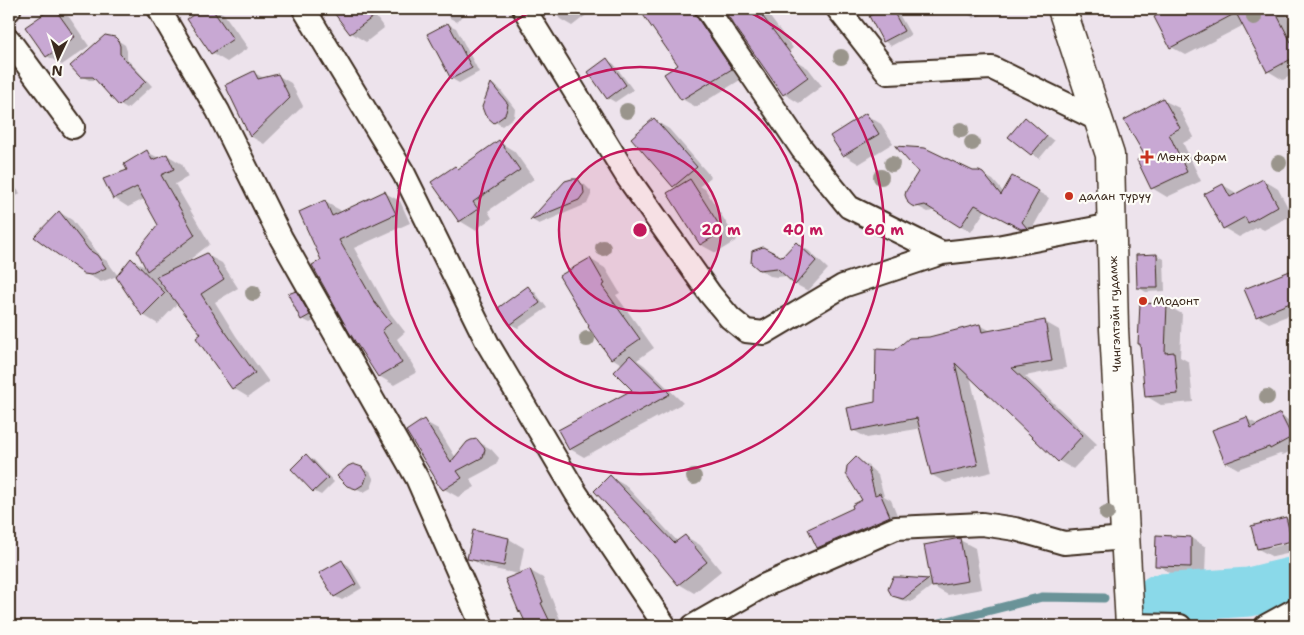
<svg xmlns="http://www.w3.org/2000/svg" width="1304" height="635" font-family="'Shantell Sans',sans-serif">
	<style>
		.shadow { fill: #0003 }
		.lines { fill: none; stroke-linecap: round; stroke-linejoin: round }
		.stream { stroke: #6a9398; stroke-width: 9 }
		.river { stroke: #8ad9e9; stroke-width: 49 }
		.building { fill: #c8a8d3; stroke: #3b2a1e }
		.minor-casing { stroke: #3b2a1e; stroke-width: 26 }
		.secondary-casing { stroke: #3b2a1e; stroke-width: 31 }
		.minor { stroke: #fdfcf7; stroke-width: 22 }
		.secondary { stroke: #fdfcf7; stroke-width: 28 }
		.tree { fill: #9a958c }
		.ring { fill: none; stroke: #c2185b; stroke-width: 2.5 }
		.poi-dot { fill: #c8321e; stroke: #fdfcf7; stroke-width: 2 }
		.labels { text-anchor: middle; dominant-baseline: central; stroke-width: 4.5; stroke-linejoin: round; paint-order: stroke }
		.poi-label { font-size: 12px; fill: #3b2a1e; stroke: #fdfcf7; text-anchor: start }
		.street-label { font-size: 12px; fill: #3b2a1e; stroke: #fdfcf7 }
		.centre { fill: #c2185b; stroke: #fdfcf7; stroke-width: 2.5 }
		.ring-label { font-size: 15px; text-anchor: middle; font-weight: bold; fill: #c2185b; stroke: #fdfcf7; stroke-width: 4.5; stroke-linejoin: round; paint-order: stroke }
	</style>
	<rect width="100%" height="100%" fill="#ede3ec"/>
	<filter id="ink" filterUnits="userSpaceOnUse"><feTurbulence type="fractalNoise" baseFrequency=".02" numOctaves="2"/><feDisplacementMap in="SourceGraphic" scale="10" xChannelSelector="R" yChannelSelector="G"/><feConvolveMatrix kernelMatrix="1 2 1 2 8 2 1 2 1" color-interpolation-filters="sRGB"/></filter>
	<g filter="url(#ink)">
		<path class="shadow" d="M53 9 69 17 89 46 62 65 47 56 27 27Z
			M205 9H215L224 14 248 48 227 62 212 53 189 20Z
			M333 9H370L384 28 366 42 351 33Z
			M446 9H467L457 22 450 18Z
			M553 9H594L572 26 560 19Z
			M648 9H712L745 77 696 107 682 99 680 65 643 12Z
			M724 9H764L793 48 771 66 757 58Z
			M885 9H893L897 11 911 35 891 46 884 41 874 15Z
			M960 9H995L974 18Z
			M1172 9H1284L1295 31V73L1283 80 1268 71 1244 25 1186 55 1171 47 1155 17Z
			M448 24 456 28 479 72 459 83 452 79 428 35Z
			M114 38 125 45 127 51V59L152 86 127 109 120 105 98 80H89L81 76Z
			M793 59 808 68 822 86 799 103 784 94Z
			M607 60 614 64 633 90 615 102 608 98Z
			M254 73 264 78 277 75 291 83 303 106 264 144 250 136Z
			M492 84 499 88 515 109 514 117 502 126 495 122Z
			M1163 100 1179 108 1194 137 1183 143 1201 181 1167 197 1152 188 1146 157Z
			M866 115 881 124 893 143 859 164 844 155 832 136Z
			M1025 119 1054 141 1039 159 1010 136Z
			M654 120 669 129 711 177 700 186 705 189 737 240 716 253 701 245 677 188 632 138Z
			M499 142 514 151 534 179 488 211 492 218 475 230 460 221 455 167 460 169Z
			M147 152 159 158 167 155 182 164 188 177 175 184 210 244 180 267 207 255 222 263 238 288 215 302 236 336 269 382 248 397 233 388 198 338 203 334 178 303 158 324 143 315 117 276 101 282 76 268 36 236 59 212 72 220 102 258 107 261 118 276 132 259 146 268 159 225 144 199 128 207 114 198 129 170Z
			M973 172 982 174 993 180 1004 193 1012 177 1049 198 1032 229 1036 233 1033 234 986 209 971 232 936 210 928 212 909 202Z
			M9 180 20 193 9 203Z
			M1263 180 1278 189 1292 215 1264 230 1258 227 1239 237 1224 228 1223 185 1238 194Z
			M578 181 585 185 591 191V195L587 204 539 224 532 220 566 182Z
			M1295 192V203L1292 193Z
			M385 193 400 201 410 223 354 248 390 313 405 332 397 339 417 372 394 385 379 376 322 261 325 202 340 210 341 213Z
			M796 243 809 251 828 269 808 291 795 284 787 276 777 277 770 276 757 268 782 258Z
			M1157 255 1164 259 1165 291 1146 292 1139 288Z
			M590 259 605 268 620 293 616 295 654 348 637 360 644 365 683 403 584 457 570 449 634 390 623 365 612 358 590 327Z
			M1295 270V313L1269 323 1257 316 1246 290Z
			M528 288 535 292 547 308 518 328 510 324Z
			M296 292 303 296 316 320 310 323 302 319Z
			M1166 305 1182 314 1180 357 1189 362 1193 402 1161 405 1146 396Z
			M1045 322 1059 330 1066 368 1025 376 1097 444 1073 469 1059 461 970 376 992 472 946 483 932 475 921 428 867 438 853 430 876 403 895 351 929 338 980 325 991 331Z
			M1279 415 1292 422 1295 428V449L1283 455 1280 454 1238 469 1226 462 1247 419 1259 425Z
			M424 421 438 429 456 458 477 441 491 449 499 458 496 465 470 479 475 487 458 497 444 489Z
			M306 456 314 460 334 482 321 495 313 491Z
			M856 459 867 465 878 475 884 496 891 500 900 522 828 554 818 547 854 509 864 501Z
			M362 468 370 472 374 480 371 488 364 492 348 485Z
			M610 477 626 486 678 542 685 536 700 545 721 571 694 593 679 584Z
			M1286 518 1295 524V539L1268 545V548L1295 542V552L1273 557 1258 549Z
			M474 532 509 539 524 548 519 574 484 567 469 558Z
			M1191 538 1206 547 1205 575 1172 574 1157 565Z
			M960 540 975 548 982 589 948 595 932 586 911 602 901 600 893 596 894 578 929 580 932 582Z
			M342 561 349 566 362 588 342 600 334 596Z
			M529 570 543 578 563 626H529L522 613 520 611Z"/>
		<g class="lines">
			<path class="stream" d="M928 626 1042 597 1104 598"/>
			<path class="river" d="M1160 598 1249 592 1295 581"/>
		</g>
		<path class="building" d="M51 9H55L75 37 46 57 25 27Z
			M202 9H212L233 39 211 54 187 19Z
			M331 9H384L350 34Z
			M639 9H694L696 16 732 69 681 100 664 74 678 65Z
			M723 9H757L808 77 783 95Z
			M883 9H892L904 31 883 42 869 16Z
			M1169 9H1274L1295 50V57L1267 72 1236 13 1170 48 1154 17Z
			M448 23 472 68 451 79 427 34Z
			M105 35 115 37 118 40 120 46V54L146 81 119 106 93 77H80L70 66Z
			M607 58 626 85 607 99 588 72Z
			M254 71 258 79 278 74 290 98 250 137 225 85Z
			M491 83 508 104 506 112 504 116 494 123 485 115 482 107Z
			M1163 98 1180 128 1169 134 1187 172 1151 189 1137 160 1145 156 1124 120Z
			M866 113 879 134 843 156 830 136Z
			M1025 117 1047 136 1031 155 1008 137Z
			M654 118 697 167 673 187 631 138Z
			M499 140 520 170 473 202 478 209 459 222 431 182 455 166 458 169Z
			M895 146 925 148 973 171H979L983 173 1001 195 1012 176 1039 191 1022 222 1027 228 1021 229 975 205 960 227 925 205 916 207 912 206 908 203 905 195 906 191 918 172Z
			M147 150 152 160 167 154 174 169 161 175 195 235 147 271 137 251 158 225 137 187 113 199 103 179 127 170 124 164Z
			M572 179H578L583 186 584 193 579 200 530 220 565 181Z
			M690 179 723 231 700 245 667 193Z
			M1263 179 1278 206 1248 223 1245 217 1223 229 1204 194 1223 184 1230 197Z
			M385 191 396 214 339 240 375 303 391 323 382 330 402 363 378 377 349 332 312 265 321 260 299 212 325 200 332 216Z
			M59 211 89 250 97 255 106 268 91 275 84 274 34 237Z
			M796 242 816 261 795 285 777 268 759 270 751 263 752 251 763 247 782 257Z
			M207 253 224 279 201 294 222 327 255 373 232 389 196 338 201 334 156 277Z
			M1157 254 1158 288H1137L1136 255Z
			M131 258 165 293 142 316 116 277Z
			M590 258 605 284 602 286 640 339 611 359 588 327 589 326 559 276Z
			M1295 269V301L1256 317 1244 289Z
			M528 286 540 303 510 325 498 308Z
			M296 291 310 315 301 320 288 294Z
			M1140 303 1167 304 1165 353 1174 352 1178 394 1145 397 1140 344H1138Z
			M1045 320 1052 361 1012 368 1083 435 1058 462 955 363 978 465 931 475 917 418 852 431 847 408 875 402 876 349 895 350 909 338 929 337 980 324 982 332Z
			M630 355 670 394 569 450 558 430 632 390 614 372Z
			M1280 413 1292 437 1270 449 1269 447 1225 463 1212 430 1247 417 1251 428Z
			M424 419 451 462 467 442 471 440 477 439 485 449 483 457 457 471 462 478 443 490 436 482 437 481 406 431Z
			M306 454 328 478 313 492 291 469Z
			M856 457 868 468 875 495 880 493 890 516 817 548 808 529 853 508 852 505 862 500 846 474 847 466Z
			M353 464 362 467 367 475 364 484 356 489 347 486 337 476 348 466Z
			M610 475 674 543 685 535 707 562 678 585 649 550 594 491Z
			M1286 517 1292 541 1257 549 1251 526Z
			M473 530 509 538 504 566 467 559Z
			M1156 535 1191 537V567L1155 566Z
			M960 538 968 581 932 587 924 545Z
			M342 560 356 584 334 597 319 573Z
			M530 569 543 602 541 603 552 626H527L520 611 519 612 505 579Z
			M893 577H900L929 579 903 599 892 596 888 589Z"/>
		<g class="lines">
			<defs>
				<path id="minor" d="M159 9 218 111 281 238 417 478 482 626
					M304 9 404 174 488 344 576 493 665 626
					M524 9 628 178 710 294 730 318 746 331 764 333 843 286 942 253 997 247 1112 225
					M707 9 802 149 849 207 942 253
					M838 9 888 73 992 68 1099 120
					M9 10V9
					M9 40 73 127
					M1130 625 1180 626
					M693 626 763 586 896 528 982 524 1015 529 1064 543 1126 538
					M1266 626 1295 610"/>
				<path id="secondary" d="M1062 9 1110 155 1114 329 1130 626"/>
			</defs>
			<use href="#minor" class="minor-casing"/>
			<use href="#secondary" class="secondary-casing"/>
			<use href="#minor" class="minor"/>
			<use href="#secondary" class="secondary"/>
		</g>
		<g class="tree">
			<circle cx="1254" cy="17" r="8"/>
			<circle cx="841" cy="57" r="8"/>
			<circle cx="627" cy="111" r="8"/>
			<circle cx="961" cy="130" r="8"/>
			<circle cx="972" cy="143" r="8"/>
			<circle cx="1279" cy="163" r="8"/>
			<circle cx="892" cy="164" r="8"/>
			<circle cx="881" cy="177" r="8"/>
			<circle cx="603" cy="248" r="8"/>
			<circle cx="253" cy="293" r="8"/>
			<circle cx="587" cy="339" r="8"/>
			<circle cx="1267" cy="397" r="8"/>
			<circle cx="694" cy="477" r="8"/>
			<circle cx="1107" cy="513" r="8"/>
		</g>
	</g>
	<circle cx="640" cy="230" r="81" fill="#c2185b" fill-opacity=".12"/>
	<g class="ring">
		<circle cx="640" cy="230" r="81"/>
		<circle cx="640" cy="230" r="163"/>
		<path d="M743 9A244 244 0 1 1 537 9"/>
	</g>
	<g class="poi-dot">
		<path d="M1144.5 149.5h5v5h5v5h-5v5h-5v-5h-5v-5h5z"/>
		<circle cx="1069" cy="196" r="5"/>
		<circle cx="1143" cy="301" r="5"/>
	</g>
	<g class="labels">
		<g class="poi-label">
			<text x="1157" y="157">Мөнх фарм</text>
			<text x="1079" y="196">далан түрүү</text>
			<text x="1153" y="301">Модонт</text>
		</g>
		<g class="street-label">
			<text transform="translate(1115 314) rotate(-92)">Чингэлтэйн гудамж</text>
		</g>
	</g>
	<circle cx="640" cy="230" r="8" class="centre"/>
	<g class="ring-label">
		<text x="721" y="235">20 m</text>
		<text x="803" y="235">40 m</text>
		<text x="884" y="235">60 m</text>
	</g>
	<rect width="1304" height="635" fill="none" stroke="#fdfcf7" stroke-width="30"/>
	<rect x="15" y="15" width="1274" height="605" fill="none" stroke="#3b2a1e" stroke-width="2" filter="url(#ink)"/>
	<g transform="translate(58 58) rotate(184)" stroke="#fdfcf7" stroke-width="4" paint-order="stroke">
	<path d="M0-4L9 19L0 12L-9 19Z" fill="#3b2a1e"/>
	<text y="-8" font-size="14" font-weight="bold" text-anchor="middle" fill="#3b2a1e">N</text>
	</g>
</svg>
